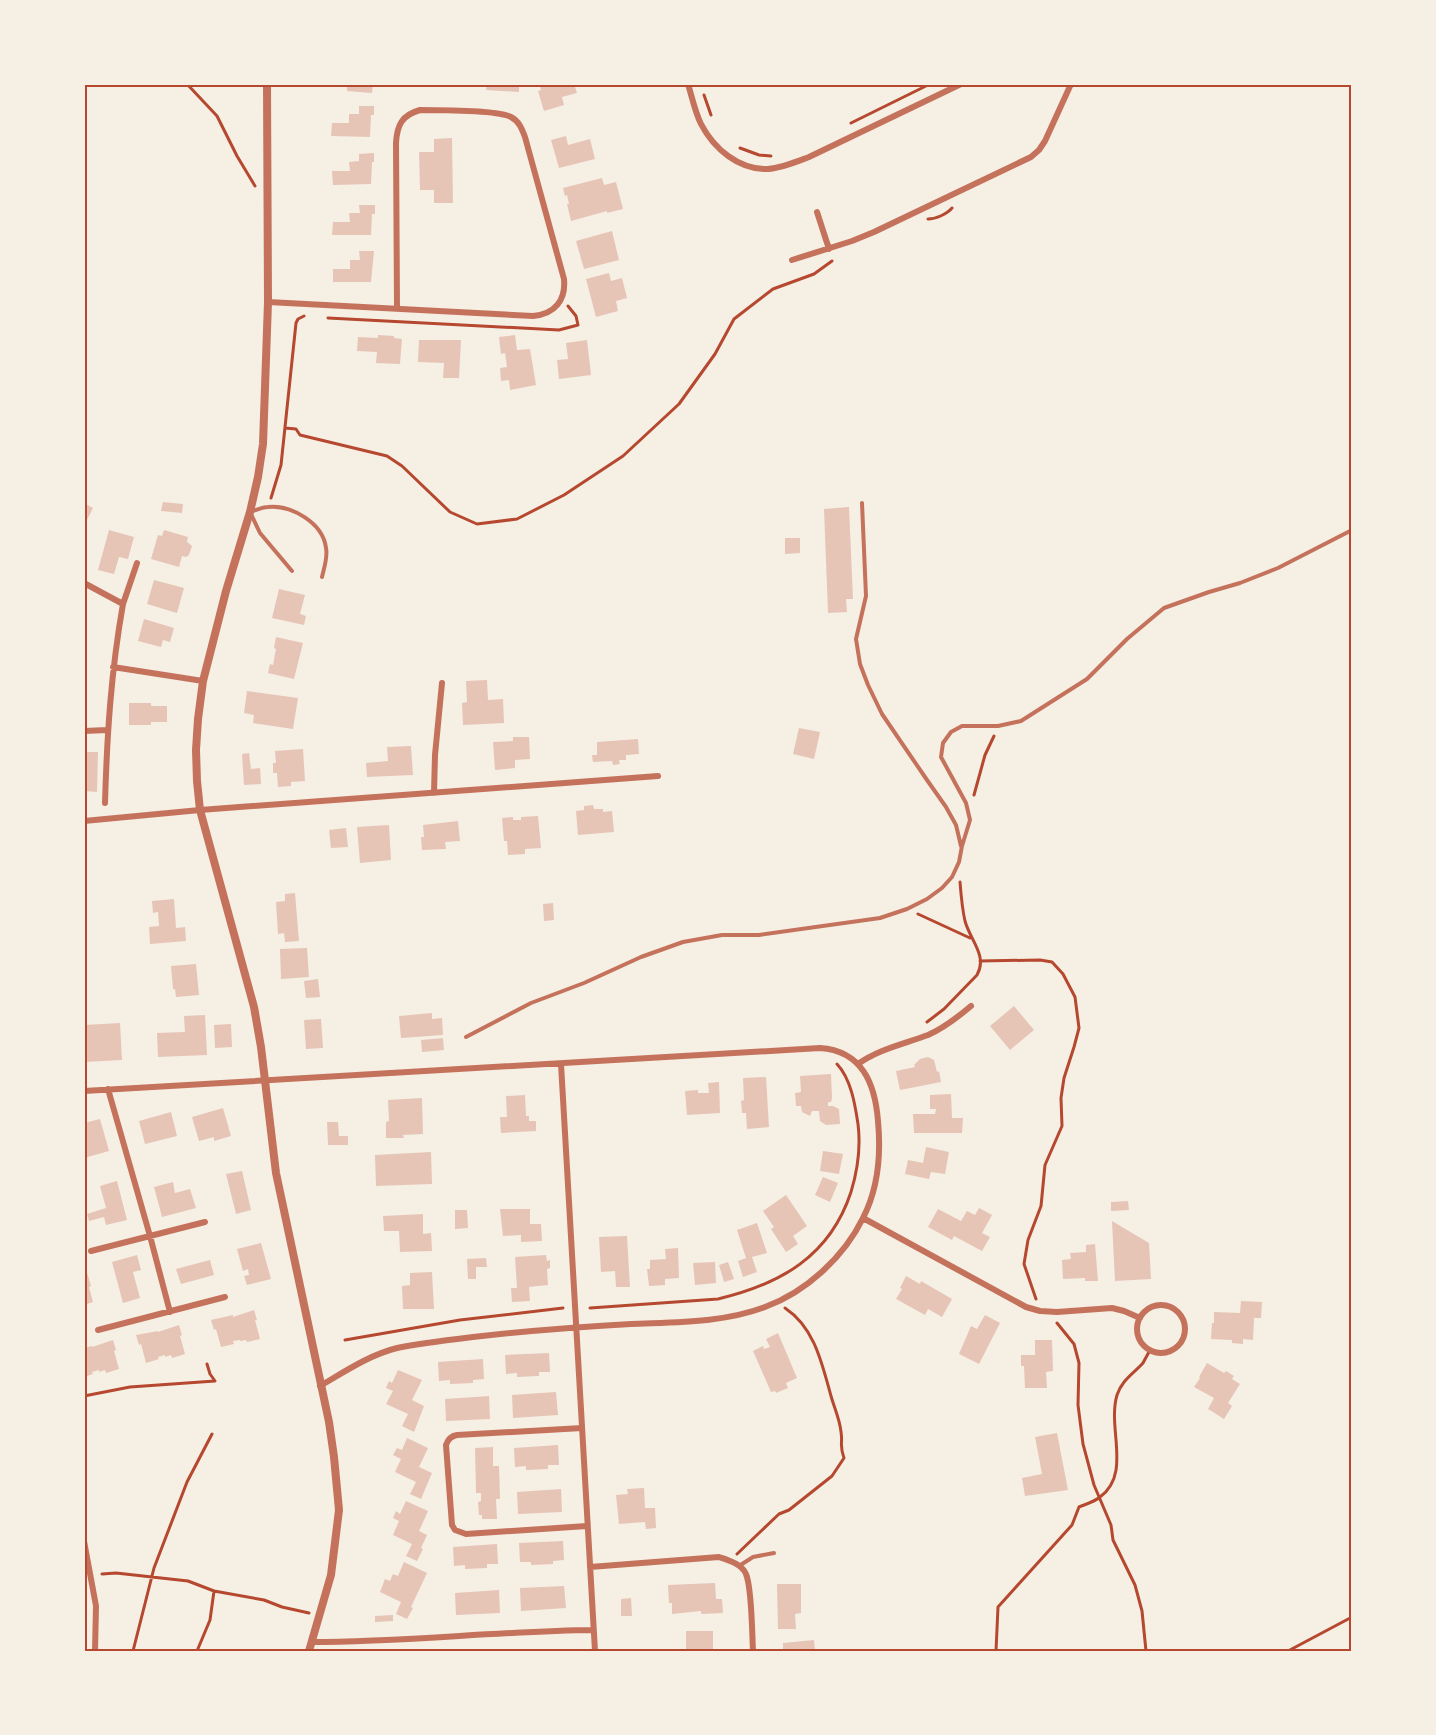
<svg xmlns="http://www.w3.org/2000/svg" width="1436" height="1735" font-family="Rubik,sans-serif">
	<style>
		.building { fill: #e6c5b7 }
		.lines { fill: none; stroke-linecap: round; stroke-linejoin: round }
		.path { stroke: #b5482f; stroke-width: 3 }
		.service { stroke: #c5725c; stroke-width: 4 }
		.minor { stroke: #c5725c; stroke-width: 6 }
		.tertiary { stroke: #c5725c; stroke-width: 8 }
		.neatline { fill: none; stroke: #b5482f; stroke-width: 2 }
	</style>
	<rect width="100%" height="100%" fill="#f6efe4"/>
	<path class="building" d="M347 84H373L372 93 347 91Z
		M487 84H519V92L486 90Z
		M537 84H574L577 93 562 97 564 105 544 111 538 91 541 90 540 86 537 87Z
		M359 106H374V115H371L370 137 331 136 332 123H349V114H359Z
		M566 136 568 145 590 139 595 159 559 168 551 140Z
		M452 138 453 203H434V190H420L419 152H434V139Z
		M374 153V162H372L371 184 333 185 332 171H350L349 162 359 161V154Z
		M602 178 604 185 616 182 623 209 607 213V211L571 221 567 204H569L567 195 565 196 563 188Z
		M359 205H375V214H372L371 235H332L333 222H350L349 213H360Z
		M612 231 619 260 584 269 576 241Z
		M359 251H374L371 282H333V269H350V260H360Z
		M609 273 611 281 622 278 627 298 616 301 618 311 596 317 586 279Z
		M378 335 394 336V338L402 339 400 364 376 363 377 352 357 351 358 337 378 338Z
		M515 335 517 350 530 349 536 385 510 390 509 380 501 381 500 368 507 367 505 353 501 354 499 337Z
		M419 340H461L459 378H443L444 363 418 362Z
		M587 340 591 375 559 379 557 360 568 359 566 343Z
		M163 502 183 504 182 513 161 511Z
		M84 503 93 508 84 526Z
		M849 507 853 599H846L847 612 828 613 824 509Z
		M109 530 134 537 128 559 119 557 114 574 98 570Z
		M164 530 188 537 187 542 192 546 189 555 186 557 182 556 179 567 151 559 158 535 162 536Z
		M785 538H800V553L785 554Z
		M154 580 184 588 177 613 147 604Z
		M279 589 305 595 300 614 306 616 304 625 272 618Z
		M144 619 174 628 170 642 163 640 161 647 138 641Z
		M276 637 303 643 294 679 268 673 270 664 273 665 276 649 274 648Z
		M487 680 488 700 503 699 504 723 463 725 462 703 467 702 466 681Z
		M247 691 298 698 293 729 253 723 254 715 244 713Z
		M129 703H151V706H167V722H151V725H129Z
		M799 728 820 732 814 759 793 754Z
		M513 737H529L530 759 515 760V768L495 770 493 742 513 741Z
		M638 739 639 754 626 755V760H619L620 764 613 765 612 761 593 762 592 755H597V742Z
		M411 746 413 775 367 777 366 763 388 761 387 747Z
		M303 749 305 781 291 782V786L278 787 277 773H273V763H276L275 751Z
		M84 752H98L97 792 84 791Z
		M249 753 251 769 260 768 261 784 244 785 242 754Z
		M593 805 594 809H603V812L612 811 614 832 578 835 576 811 584 810V806Z
		M538 816 541 848 525 849V854L508 855 507 841H504L502 818 513 817V820H521V817Z
		M458 821 460 841 445 842 446 849 422 850 421 837H424L423 825Z
		M389 825 391 860 360 863 357 827Z
		M346 828 348 847 331 848 329 830Z
		M295 893 299 941 285 942 284 933 278 934 276 902 285 901V894Z
		M174 899 176 928 185 927 186 941 150 944 149 927 159 926 158 912 153 913 152 901Z
		M553 903 554 920 544 921 543 904Z
		M307 948 309 977 281 979 280 949Z
		M196 964 199 995 176 997 175 989H173L171 966Z
		M318 979 320 997 306 998 304 981Z
		M1014 1006 1034 1030 1010 1050 990 1026Z
		M432 1013V1019L442 1018 443 1035 401 1038 399 1016Z
		M205 1015 207 1055 158 1057 157 1033 185 1032 184 1016Z
		M321 1019 323 1048 306 1049 304 1020Z
		M120 1023 122 1060 85 1062 84 1025Z
		M231 1024 232 1047 215 1048 214 1025Z
		M443 1038 444 1050 422 1052 421 1040Z
		M928 1057 934 1060 937 1072 939 1071 941 1082 900 1090 896 1071 915 1067 914 1065 920 1059Z
		M831 1074 832 1098 831 1102H828V1106H833L839 1109 840 1124 826 1125 820 1121 819 1111H812L810 1116 802 1112 801 1106H796L795 1093 801 1092 800 1076Z
		M766 1077 769 1127 747 1129 746 1113H742L741 1101 744 1100 743 1078Z
		M719 1082 720 1113 687 1115 685 1091 698 1090V1093H709L708 1083Z
		M951 1094 952 1118H963L962 1133H914L913 1114H935L936 1109H930V1095Z
		M525 1095 526 1116H529V1121H536V1131L501 1133 500 1117H507L506 1096Z
		M422 1098 423 1134 403 1135 404 1138H386V1122L389 1121 388 1100Z
		M223 1108 231 1136 214 1141V1137L199 1141 192 1117Z
		M171 1112 177 1136 145 1144 139 1121Z
		M100 1119 109 1151 84 1158V1123Z
		M327 1122H338L339 1136H348V1145H328Z
		M926 1147 949 1152 945 1174 931 1172 929 1179 905 1174 908 1160 923 1163Z
		M823 1151 843 1154 839 1174 820 1171Z
		M431 1152 432 1184 376 1186 375 1155Z
		M242 1171 251 1210 236 1214 226 1174Z
		M823 1177 838 1183 830 1202 815 1195Z
		M117 1181 127 1220 106 1225 104 1217 89 1221 87 1214 106 1208 100 1186Z
		M173 1182 175 1193 190 1189 196 1208 162 1217 154 1187Z
		M786 1195 807 1226 793 1236 798 1244 786 1252 771 1229 774 1227 763 1211Z
		M1128 1201 1129 1210 1111 1211V1202Z
		M979 1208 992 1215 982 1233 990 1237 982 1251 954 1236 952 1240 928 1227 938 1209 961 1221 967 1211 975 1215Z
		M500 1209H530V1224H541L542 1241 521 1242V1235L503 1236Z
		M455 1210H467L468 1228 455 1229Z
		M423 1214V1234L431 1233 432 1251 400 1252 399 1231H384L383 1216Z
		M1112 1221 1149 1243 1151 1279 1115 1281Z
		M757 1223 767 1253 752 1257 757 1272 743 1277 738 1261 746 1258 737 1230Z
		M627 1236 630 1287H616L615 1271 601 1272 599 1237Z
		M261 1243 271 1279 247 1285 244 1276 249 1275 248 1269 243 1271 237 1249Z
		M1095 1244 1098 1281H1085V1278L1063 1279 1062 1260 1071 1259 1070 1253 1086 1252V1245Z
		M678 1248 679 1278 665 1279V1285L649 1286 647 1269H650V1260L666 1259 665 1249Z
		M137 1255 141 1270 133 1272 140 1298 123 1303 112 1262Z
		M546 1255 547 1261 550 1260V1268L547 1269 548 1285 529 1287 530 1301 512 1302 511 1288H517L515 1257Z
		M486 1258 487 1267H476V1279H468L467 1259Z
		M210 1260 214 1275 181 1284 176 1269Z
		M715 1262 716 1283 695 1285 693 1263Z
		M728 1262 734 1279 724 1282 719 1265Z
		M84 1269H86L91 1286 89 1287 93 1302 84 1305Z
		M432 1272 434 1309H403L402 1286 410 1285V1273Z
		M906 1276 920 1284 921 1281 952 1299 942 1317 928 1309 925 1315 896 1299 902 1289 900 1288Z
		M1241 1301 1262 1302 1261 1318H1254L1253 1340 1243 1339V1344L1232 1343V1340L1211 1339 1212 1323H1214V1312L1240 1313Z
		M254 1310 257 1320H255L260 1339 247 1342 246 1340 240 1341V1340L233 1341 234 1344 221 1347 216 1329 214 1330 211 1320 233 1315V1317Z
		M985 1315 1000 1323 979 1364 959 1354 971 1326 977 1329Z
		M179 1325 182 1335 180 1336 185 1354 172 1358 171 1355 165 1357V1355L158 1357 159 1359 146 1363 141 1344 139 1345 136 1335 158 1331V1332Z
		M778 1333 797 1378 786 1383 788 1388 776 1393 775 1391 771 1392 753 1351 763 1346 764 1349 770 1347 766 1339Z
		M113 1340 116 1350 114 1351 119 1369 106 1373 105 1370 99 1372V1370L92 1372 93 1374 84 1377V1348L92 1346V1347Z
		M1035 1340H1052L1053 1371 1046 1372 1047 1388H1025L1024 1366H1021V1355H1035Z
		M549 1353 550 1372H539V1376L517 1377V1373L506 1374 505 1355Z
		M483 1359 484 1379 473 1380V1383L450 1384V1380L439 1381 438 1362Z
		M1207 1363 1224 1373 1226 1371 1234 1376 1232 1379 1240 1384 1228 1403 1232 1406 1224 1419 1208 1409 1214 1398 1194 1387 1200 1378 1199 1377Z
		M398 1370 422 1380 412 1400 424 1406 414 1432 402 1426 408 1414 386 1404 393 1391 386 1388 389 1381 392 1383Z
		M556 1392 558 1415 513 1418 512 1395Z
		M489 1396 490 1419 446 1421 445 1399Z
		M1057 1433 1068 1490 1025 1496 1022 1478 1042 1474 1035 1437Z
		M407 1438 428 1448 419 1467 432 1473 421 1499 410 1494 416 1482 395 1472 401 1459 393 1455 397 1448 402 1450Z
		M558 1445 559 1465H548V1469L526 1470V1466L515 1467 514 1448Z
		M493 1447V1466H499L500 1499H496L497 1519H482V1515H479L478 1502 481 1501V1493H476L475 1448Z
		M644 1488 645 1508H655L656 1528 646 1529 645 1522 619 1524 616 1495 628 1494 627 1489Z
		M561 1489 562 1512 518 1514 517 1492Z
		M406 1501 428 1511 419 1531 427 1535 421 1548 423 1549 417 1561 406 1556 412 1544 393 1535 399 1521 393 1518 396 1511 400 1514Z
		M563 1541 564 1560 553 1561V1564L531 1565V1562H520L519 1543Z
		M497 1544 498 1564H487V1568L465 1569V1565L454 1566 453 1547Z
		M404 1562 427 1573 411 1607 413 1608 407 1619 396 1614 401 1602 380 1592 385 1579 390 1581 393 1574 398 1576Z
		M715 1583 716 1599H722L723 1613 701 1614V1611L672 1614V1603H669L668 1585Z
		M777 1584H801V1613L795 1614 796 1629H778Z
		M564 1586 566 1608 521 1611 520 1588Z
		M499 1590 500 1613 456 1615 455 1593Z
		M631 1598 632 1616H621V1599Z
		M393 1615V1621L375 1622V1616Z
		M686 1631H713V1651H686Z
		M814 1640 815 1651H783V1643Z"/>
	<g class="lines">
		<path class="path" d="M187 84 217 116 237 156 255 186
			M704 95 711 115
			M851 123 930 84
			M740 148 759 155 771 156
			M928 219C936 219 947 214 952 208
			M328 318 559 330 578 325 576 316 568 306
			M285 428 296 429 300 435 387 456 402 466 450 512 477 524 517 519 564 495 623 456 679 404 715 354 734 319 773 289 814 274 832 261
			M271 498 281 465 296 323 298 319 304 316
			M974 795 985 755 994 736
			M918 914 970 938
			M980 961 1040 960 1052 962 1063 974 1075 997 1079 1028 1074 1047 1064 1078 1061 1098 1062 1126 1045 1165 1041 1206 1028 1240 1024 1264 1036 1299
			M927 1022 944 1009 977 975C988 956 970 940 965 921 962 908 961 895 960 882
			M590 1308 718 1299C781 1284 830 1256 851 1192 858 1169 861 1148 858 1124 855 1104 851 1079 837 1064
			M1057 1323 1074 1344 1079 1363 1078 1405 1083 1444 1094 1485 1111 1525 1113 1540 1135 1585 1142 1611 1146 1651
			M345 1340 460 1320 563 1308
			M207 1364 210 1374 215 1381
			M84 1396 130 1387 215 1381
			M737 1554 779 1514 789 1510 832 1476 844 1458C839 1445 843 1443 841 1432 840 1420 834 1407 831 1396 822 1364 815 1328 785 1308
			M102 1574 116 1573 188 1581 214 1591 264 1600 282 1607 309 1613
			M133 1651 154 1568 187 1482 212 1434
			M197 1651 210 1620 214 1591
			M996 1651 998 1607 1072 1525 1079 1507C1086 1504 1094 1502 1100 1497 1132 1473 1107 1429 1117 1395 1122 1380 1133 1374 1143 1363 1145 1359 1148 1354 1150 1350
			M1288 1651 1352 1617"/>
		<path class="service" d="M862 503 866 596 856 639 860 664 868 685 882 714 927 780 946 807 956 825 961 846
			M292 571 260 533 250 512C256 510 263 507 268 507 292 505 323 523 326 548 328 557 324 568 322 577
			M466 1037 531 1003 584 983 641 957 683 942 722 935H759L880 918 907 909 927 899 942 888 952 877 959 862 962 846 970 820 966 803 941 757 943 743 951 732 962 726H998L1021 721 1087 679 1127 639 1164 608 1209 592 1240 583 1278 568 1352 530
			M739 1566 753 1557 774 1553"/>
		<path class="minor" d="M688 84C692 97 695 112 701 124 714 149 739 170 768 169 782 168 796 162 809 157L961 84
			M817 212 829 249
			M792 260 852 241 874 232 1031 157 1039 150 1045 141 1071 84
			M268 302 533 316C555 314 566 300 564 279L525 137C522 129 519 121 511 117 498 110 437 110 420 110 402 115 397 125 396 143L397 308
			M84 583 123 604C111 672 107 734 105 803
			M123 604 137 563
			M113 667 203 681
			M84 731 107 730
			M434 793 435 755 442 683
			M84 821 200 810 658 776
			M561 1064 595 1651
			M858 1064C879 1049 904 1044 928 1035 944 1028 958 1017 971 1006
			M108 1089 150 1236 170 1312
			M84 1091 820 1048C862 1051 875 1083 878 1121 881 1153 878 1189 863 1218 844 1257 806 1292 765 1307 723 1323 675 1322 631 1324 578 1327 525 1331 473 1337 448 1340 422 1343 397 1348 369 1355 344 1372 320 1386
			M863 1218 1026 1307 1040 1311 1057 1312 1112 1308 1124 1311 1140 1318
			M91 1251 205 1222
			M1137 1329a24 24 0 1 1 48 0a24 24 0 1 1-48 0Z
			M98 1330 225 1297
			M582 1428 457 1435C451 1436 448 1439 446 1445L452 1525 455 1530 466 1534 587 1526
			M84 1541 96 1606 95 1651
			M590 1567 719 1557C728 1560 742 1564 746 1574 752 1588 752 1634 753 1651
			M311 1642C406 1642 499 1631 593 1630"/>
		<path class="tertiary" d="M267 84 268 302 263 444 258 477 250 512 226 591 203 681 198 719 196 750 197 781 200 810 254 1007 261 1047 276 1173 329 1422 334 1457 339 1510 331 1575 309 1651"/>
	</g>
	<rect width="1436" height="1735" fill="none" stroke="#f6efe4" stroke-width="171"/>
	<rect x="86" y="86" width="1264" height="1564" class="neatline"/>
</svg>
